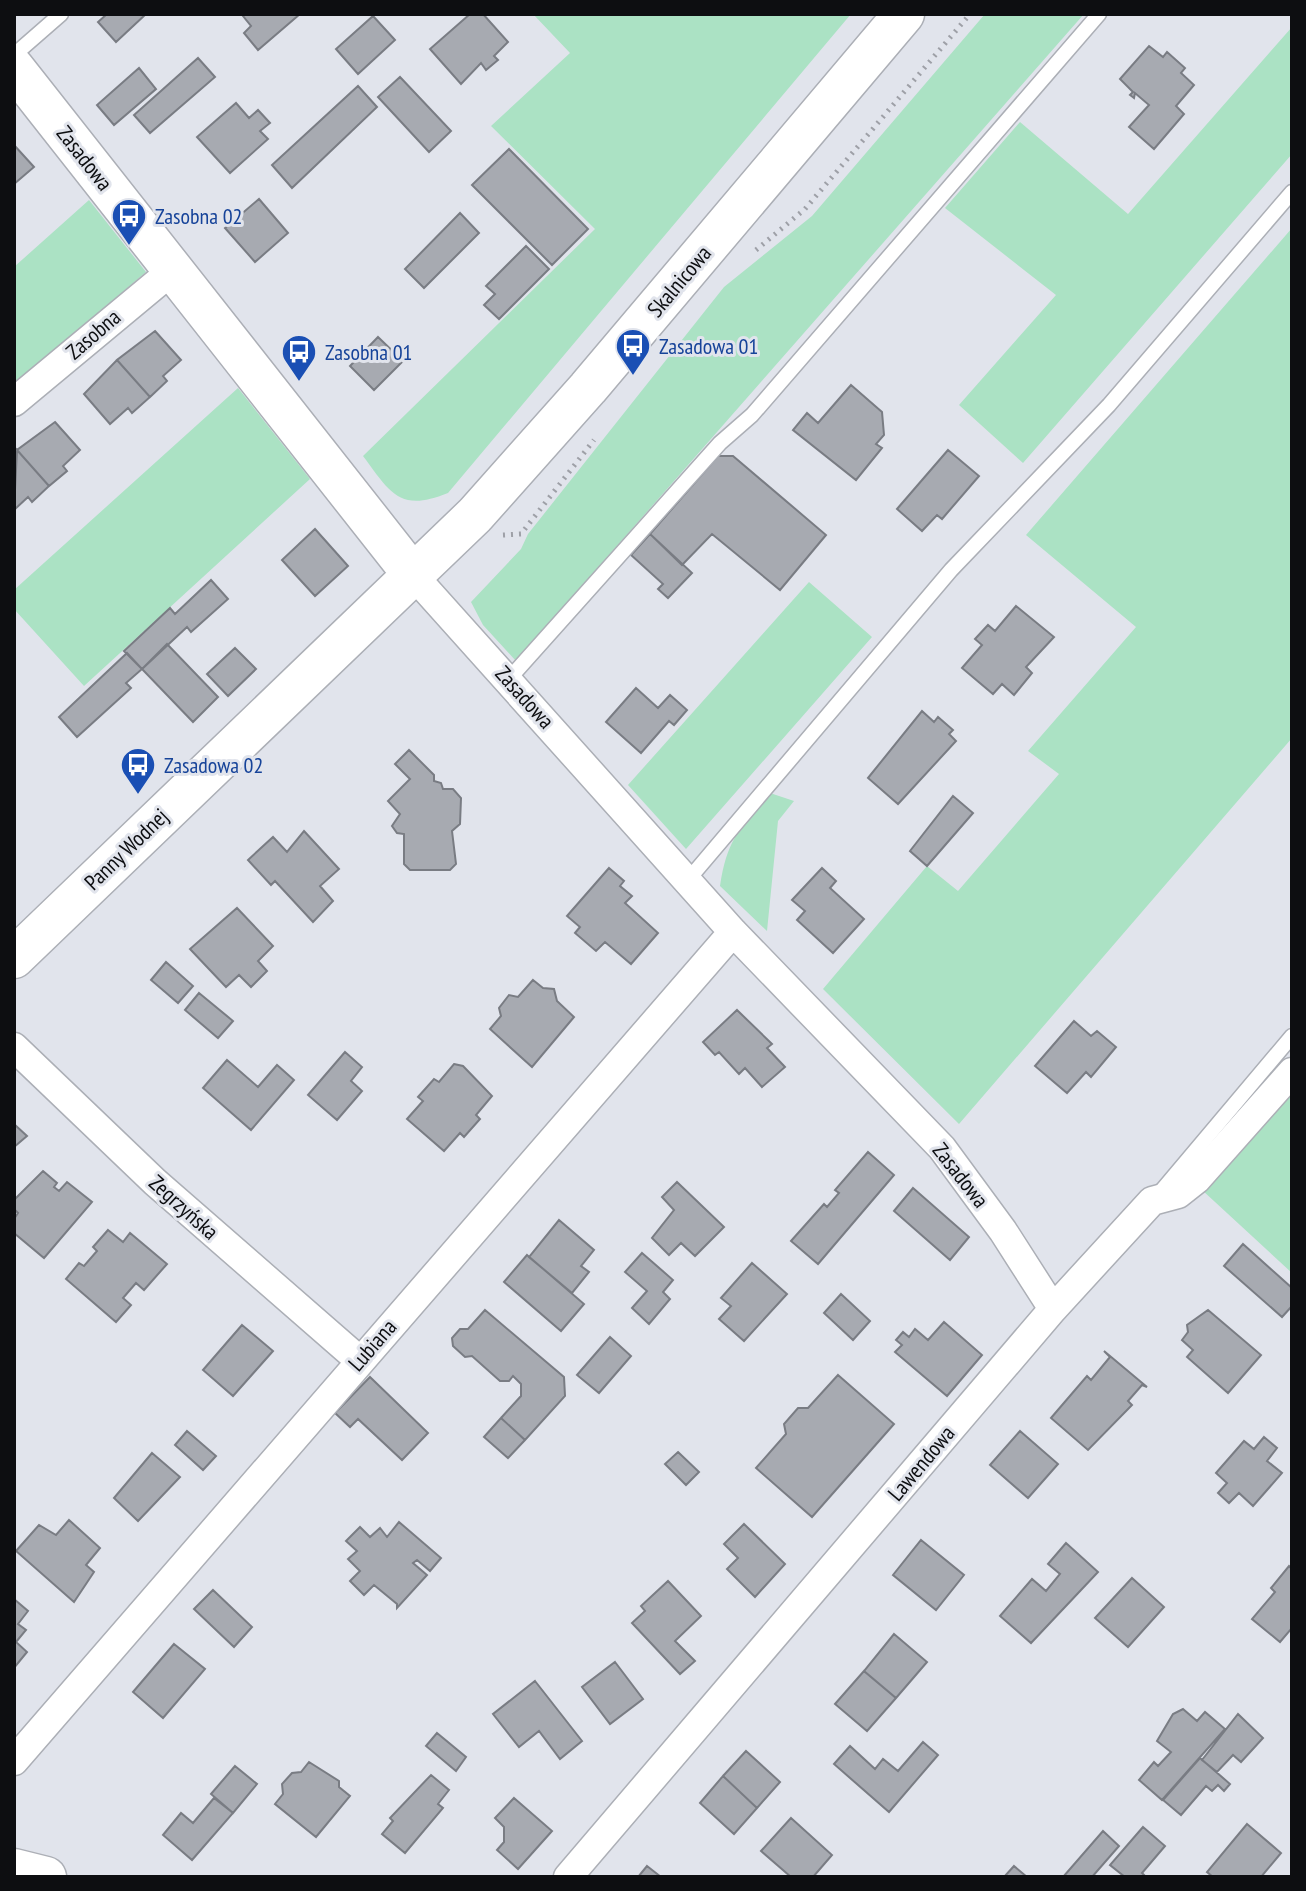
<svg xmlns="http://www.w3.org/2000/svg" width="1306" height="1891" font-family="'PT Sans Narrow',sans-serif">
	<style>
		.green { fill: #abe2c4 }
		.building { fill: #a7aab1; stroke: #797c83; stroke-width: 2 }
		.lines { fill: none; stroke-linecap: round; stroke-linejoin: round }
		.lane-casing { stroke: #acafb6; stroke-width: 17 }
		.street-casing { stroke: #acafb6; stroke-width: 31 }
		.secondary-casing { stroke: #acafb6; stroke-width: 43 }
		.path { stroke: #9ea0a7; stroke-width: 5; stroke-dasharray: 2 6; stroke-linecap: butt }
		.lane { stroke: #fff; stroke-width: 14 }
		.street { stroke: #fff; stroke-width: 28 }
		.secondary { stroke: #fff; stroke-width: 40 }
		.labels { text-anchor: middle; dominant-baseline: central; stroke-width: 6; stroke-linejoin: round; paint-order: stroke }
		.street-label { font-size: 22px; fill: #0d0e11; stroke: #e1e4ec }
		.transit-label { font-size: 22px; fill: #164399; stroke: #e1e4ec; text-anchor: start }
	</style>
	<rect width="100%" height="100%" fill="#e1e4ec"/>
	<path class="green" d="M533 14H851L448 493C399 513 390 492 363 456L595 229 491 126 570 53Z
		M985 14H1084L516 661 483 625 471 602 521 549 528 534 724 287 812 216Z
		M1292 27V154L1023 463 959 405 1056 295 945 208 1020 122 1128 214Z
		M89 200 146 272 14 385V267Z
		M1292 228V738L959 1124 823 989 927 866 958 891 1059 774 1028 751 1136 627 1026 535Z
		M238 388 310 479 84 686 14 609V590Z
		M809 582 872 637 686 849 628 785Z
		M770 793 794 801 778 821 767 931 720 886C727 839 740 828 770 793Z
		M1292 1088V1273L1202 1190Z"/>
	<path class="building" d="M107 14H146L116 42 98 22Z
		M246 14H300L258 50 244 33 251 26 243 16Z
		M470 14H483L508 42 494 56 498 60 486 70 481 63 461 84 430 49Z
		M373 16 395 40 358 74 336 49Z
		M1149 46 1163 57 1167 52 1185 68 1181 73 1194 85 1176 106 1184 114 1154 149 1129 127 1149 105 1135 93 1134 98 1130 95 1133 92 1120 79Z
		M198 58 215 77 150 133 134 115Z
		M139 68 156 89 114 125 97 105Z
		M400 77 451 131 429 152 378 97Z
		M358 86 377 107 292 188 272 165Z
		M236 103 249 118 258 110 270 123 260 131 268 139 230 173 197 137Z
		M14 145 34 167 14 184Z
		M509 149 588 229 552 265 472 185Z
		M259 199 288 233 255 262 225 228Z
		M460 213 479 233 424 288 405 269Z
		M526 246 549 269 499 319 484 305 495 294 486 286Z
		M155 331 181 360 163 376 167 381 150 397 117 360Z
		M378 337 403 361 374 390 350 366Z
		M117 360 150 397 132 413 128 408 110 424 84 394Z
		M851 385 882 412 884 435 876 444 882 448 856 480 793 430 807 413 818 423Z
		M55 422 80 450 63 466 67 471 49 486 17 450Z
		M17 450 49 486 32 502 28 497 14 510Z
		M948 450 979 476 942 519 937 515 922 531 897 509Z
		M718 456H733L826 535 780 590 712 534 682 565 650 534Z
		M315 529 348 566 315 596 282 560Z
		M650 534 692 573 668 598 658 589 663 584 631 555Z
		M211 580 228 599 191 632 187 627 142 669 124 651 170 608 175 614Z
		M1016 606 1054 637 1026 667 1032 673 1014 695 1002 684 993 694 962 668 982 645 975 639 988 625 995 631Z
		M167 644 218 697 193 722 142 669Z
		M235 648 256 669 228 696 207 674Z
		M127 653 142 669 126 683 131 688 77 737 59 717Z
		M636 688 658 708 670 695 687 710 674 725 669 721 641 753 606 722Z
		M922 711 934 722 938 717 953 730 949 734 956 741 898 804 868 778Z
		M409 750 434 775V781L441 783 443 789H453L461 798 460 824 452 831 456 864 450 870H410L404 864V834L397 833 392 826 400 814 388 801 410 779 395 764Z
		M953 796 973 813 927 866 910 851Z
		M304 831 339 869 320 886 333 901 313 922 275 881 271 885 248 860 273 837 287 852Z
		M609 868 624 881 620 886 632 896 625 903 658 933 631 964 605 942 596 951 575 933 580 927 567 916Z
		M822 868 836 881 830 888 864 919 833 953 797 920 805 911 792 900Z
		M237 908 273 946 258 961 267 971 251 987 239 975 226 987 190 949Z
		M166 962 193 986 178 1003 151 980Z
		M533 980 543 988 554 989 557 1001 574 1017 532 1067 490 1029 501 1016 499 1008 509 995 518 997Z
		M199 993 233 1021 218 1038 185 1010Z
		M737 1010 772 1044 767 1048 785 1067 762 1087 745 1068 739 1074 719 1052 715 1055 703 1042Z
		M1074 1021 1091 1036 1097 1031 1116 1047 1091 1077 1086 1072 1067 1093 1035 1066Z
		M345 1052 362 1067 351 1081 362 1091 337 1120 308 1095Z
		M227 1060 258 1087 277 1065 294 1080 251 1130 203 1088Z
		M454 1064 463 1066 492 1096 476 1115 480 1119 464 1137 460 1133 444 1151 407 1119 423 1101 418 1097 434 1079 439 1082Z
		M14 1124 27 1136 14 1147Z
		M868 1152 894 1175 818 1264 791 1241 824 1204 827 1207 839 1193 835 1190Z
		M43 1171 57 1183 54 1187 59 1191 67 1182 92 1202 44 1258 14 1233V1219L18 1213 14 1209V1200Z
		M677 1182 724 1227 695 1256 681 1243 669 1255 652 1238 674 1210 662 1197Z
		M913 1188 969 1237 950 1260 894 1211Z
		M559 1220 594 1250 581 1266 589 1272 572 1293 529 1257Z
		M108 1230 123 1242 130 1233 167 1264 144 1290 136 1283 123 1298 131 1305 116 1322 66 1279 79 1263 84 1266 97 1251 93 1247Z
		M1243 1244 1292 1288V1306L1282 1317 1224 1266Z
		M642 1253 673 1280 663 1292 670 1299 649 1324 632 1308 647 1291 625 1272Z
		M527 1255 584 1304 561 1331 504 1282Z
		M752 1263 787 1294 744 1341 719 1319 731 1306 721 1298Z
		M841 1294 870 1321 853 1340 824 1313Z
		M485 1310 564 1377 565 1396 525 1440 501 1418 521 1396V1384L513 1376 509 1381H500L472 1356 465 1357 453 1346 452 1338 460 1329H468Z
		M1208 1310 1261 1355 1228 1393 1187 1357 1193 1350 1182 1340 1188 1332 1187 1325Z
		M944 1322 982 1355 947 1396 895 1352 902 1345 896 1340 903 1332 909 1337 915 1329 928 1340Z
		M242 1325 273 1351 233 1396 203 1370Z
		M610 1337 631 1356 599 1393 577 1375Z
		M1104 1351 1147 1387 1142 1385 1128 1401 1132 1405 1088 1450 1051 1418 1087 1376 1091 1380 1110 1357Z
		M838 1375 894 1424 812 1517 756 1468 786 1434 784 1424 798 1408H808Z
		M370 1377 428 1433 402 1460 358 1419 350 1427 335 1413Z
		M501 1418 525 1440 508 1458 484 1437Z
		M187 1431 216 1456 203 1470 175 1445Z
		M1020 1431 1058 1464 1028 1498 990 1465Z
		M1264 1437 1277 1448 1267 1461 1282 1473 1253 1506 1239 1493 1229 1503 1218 1493 1227 1483 1216 1473 1244 1441 1254 1449Z
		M678 1452 699 1472 686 1485 665 1464Z
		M152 1453 180 1477 138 1521 114 1498Z
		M69 1520 100 1548 86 1565 94 1572 74 1602 16 1551 39 1525 56 1535Z
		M399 1522 441 1558 430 1571 417 1560 413 1563 427 1575 397 1608V1604L374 1585 364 1595 350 1581 360 1571 348 1559 357 1551 346 1541 360 1527 370 1537 380 1528 387 1537Z
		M744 1524 785 1564 755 1597 727 1569 738 1558 724 1544Z
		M921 1540 964 1575 936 1610 893 1575Z
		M1066 1543 1098 1572 1031 1643 1000 1616 1032 1579 1046 1591 1060 1574 1048 1564Z
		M1289 1566 1292 1569V1628L1280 1642 1252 1619 1275 1592 1271 1588Z
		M1132 1578 1164 1607 1128 1647 1095 1618Z
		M668 1581 701 1616 675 1641 695 1661 680 1674 632 1623 645 1611 641 1606Z
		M213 1590 252 1627 234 1647 194 1609Z
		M14 1599 28 1611 18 1624 26 1630 16 1642 27 1652 14 1668Z
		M894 1634 927 1662 896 1698 864 1671Z
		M174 1644 205 1669 163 1718 133 1692Z
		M615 1662 643 1699 610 1724 582 1687Z
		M864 1671 896 1698 867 1731 835 1704Z
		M535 1681 582 1741 560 1759 539 1731 519 1747 493 1714Z
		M1183 1709 1197 1721 1205 1712 1225 1729 1162 1800 1139 1780 1154 1762 1158 1766 1171 1752 1157 1741 1173 1714Z
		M1238 1714 1263 1738 1241 1762 1233 1755 1217 1772 1202 1760Z
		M437 1733 466 1757 456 1771 426 1746Z
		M923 1742 938 1755 889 1812 834 1764 850 1746 875 1769 883 1759 898 1771Z
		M746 1751 780 1782 757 1808 723 1776Z
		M1200 1758 1230 1784 1224 1791 1218 1785 1212 1791 1206 1786 1181 1815 1163 1800Z
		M309 1762 339 1781V1787L350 1796 316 1837 275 1804 283 1794 282 1784 292 1773 301 1772Z
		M235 1766 257 1784 233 1813 211 1794Z
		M431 1775 449 1790 438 1804 443 1808 405 1853 382 1834 393 1821 390 1818Z
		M723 1776 757 1808 734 1834 700 1803Z
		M214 1798 233 1813 192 1860 163 1835 181 1813 193 1823Z
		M514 1798 552 1831 518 1869 497 1850 504 1842V1827L495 1818Z
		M791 1818 832 1855 813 1877H791L761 1851Z
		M1247 1824 1281 1853 1261 1877H1213L1207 1872Z
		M1143 1827 1165 1846 1142 1873 1146 1877H1125L1110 1865Z
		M1103 1831 1119 1846 1092 1877H1063Z
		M647 1866 661 1877H638Z
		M1014 1866 1027 1877H1004Z"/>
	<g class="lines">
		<defs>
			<path id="lane" d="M14 55 61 14
				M509 679 720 443 752 415 1099 14
				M688 880 951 570 1109 405 1292 192
				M1158 1195 1292 1036"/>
			<path id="street" d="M14 402 174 269
				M414 576 733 932 942 1148 1003 1231 1053 1309
				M14 1047 155 1182 359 1360
				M14 1761 733 932
				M568 1877 1053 1309 1152 1201 1178 1194 1197 1179 1292 1072"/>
			<path id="secondary" d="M14 68 414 576
				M14 958 475 515 588 388 904 14
				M14 1869 46 1877"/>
		</defs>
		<use href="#lane" class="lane-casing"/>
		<use href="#street" class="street-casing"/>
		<use href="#secondary" class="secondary-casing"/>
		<path class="path" d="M756 250 805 209 970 14
			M503 535 521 534 594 440"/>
		<use href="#lane" class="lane"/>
		<use href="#street" class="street"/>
		<use href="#secondary" class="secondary"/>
	</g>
	<defs>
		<symbol id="bus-pin" viewBox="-11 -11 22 30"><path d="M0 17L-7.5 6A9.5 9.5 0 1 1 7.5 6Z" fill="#1a4fb4" stroke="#e1e4ec"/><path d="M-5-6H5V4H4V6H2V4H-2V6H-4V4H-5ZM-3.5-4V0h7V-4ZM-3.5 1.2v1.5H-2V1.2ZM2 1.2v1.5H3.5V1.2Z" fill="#fff"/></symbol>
	</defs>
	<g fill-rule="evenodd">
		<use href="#bus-pin" x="109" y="196" width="40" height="54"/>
		<use href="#bus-pin" x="613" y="326" width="40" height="54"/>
		<use href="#bus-pin" x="279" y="332" width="40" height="54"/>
		<use href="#bus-pin" x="118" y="745" width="40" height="54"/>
	</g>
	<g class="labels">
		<g class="street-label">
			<text transform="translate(85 158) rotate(52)">Zasadowa</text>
			<text transform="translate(679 281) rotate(-50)">Skalnicowa</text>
			<text transform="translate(93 334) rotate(-41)">Zasobna</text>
			<text transform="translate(525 697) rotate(48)">Zasadowa</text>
			<text transform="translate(126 849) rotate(-44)">Panny Wodnej</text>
			<text transform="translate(961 1175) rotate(52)">Zasadowa</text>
			<text transform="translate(184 1207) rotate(42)">Zegrzyńska</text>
			<text transform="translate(372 1345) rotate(-49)">Lubiana</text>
			<text transform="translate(921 1463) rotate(-50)">Lawendowa</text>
		</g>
		<g class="transit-label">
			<text x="155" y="216">Zasobna 02</text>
			<text x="659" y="346">Zasadowa 01</text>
			<text x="325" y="352">Zasobna 01</text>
			<text x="164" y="765">Zasadowa 02</text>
		</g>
	</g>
	<rect width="1306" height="1891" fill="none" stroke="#0d0e11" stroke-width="32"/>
</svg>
